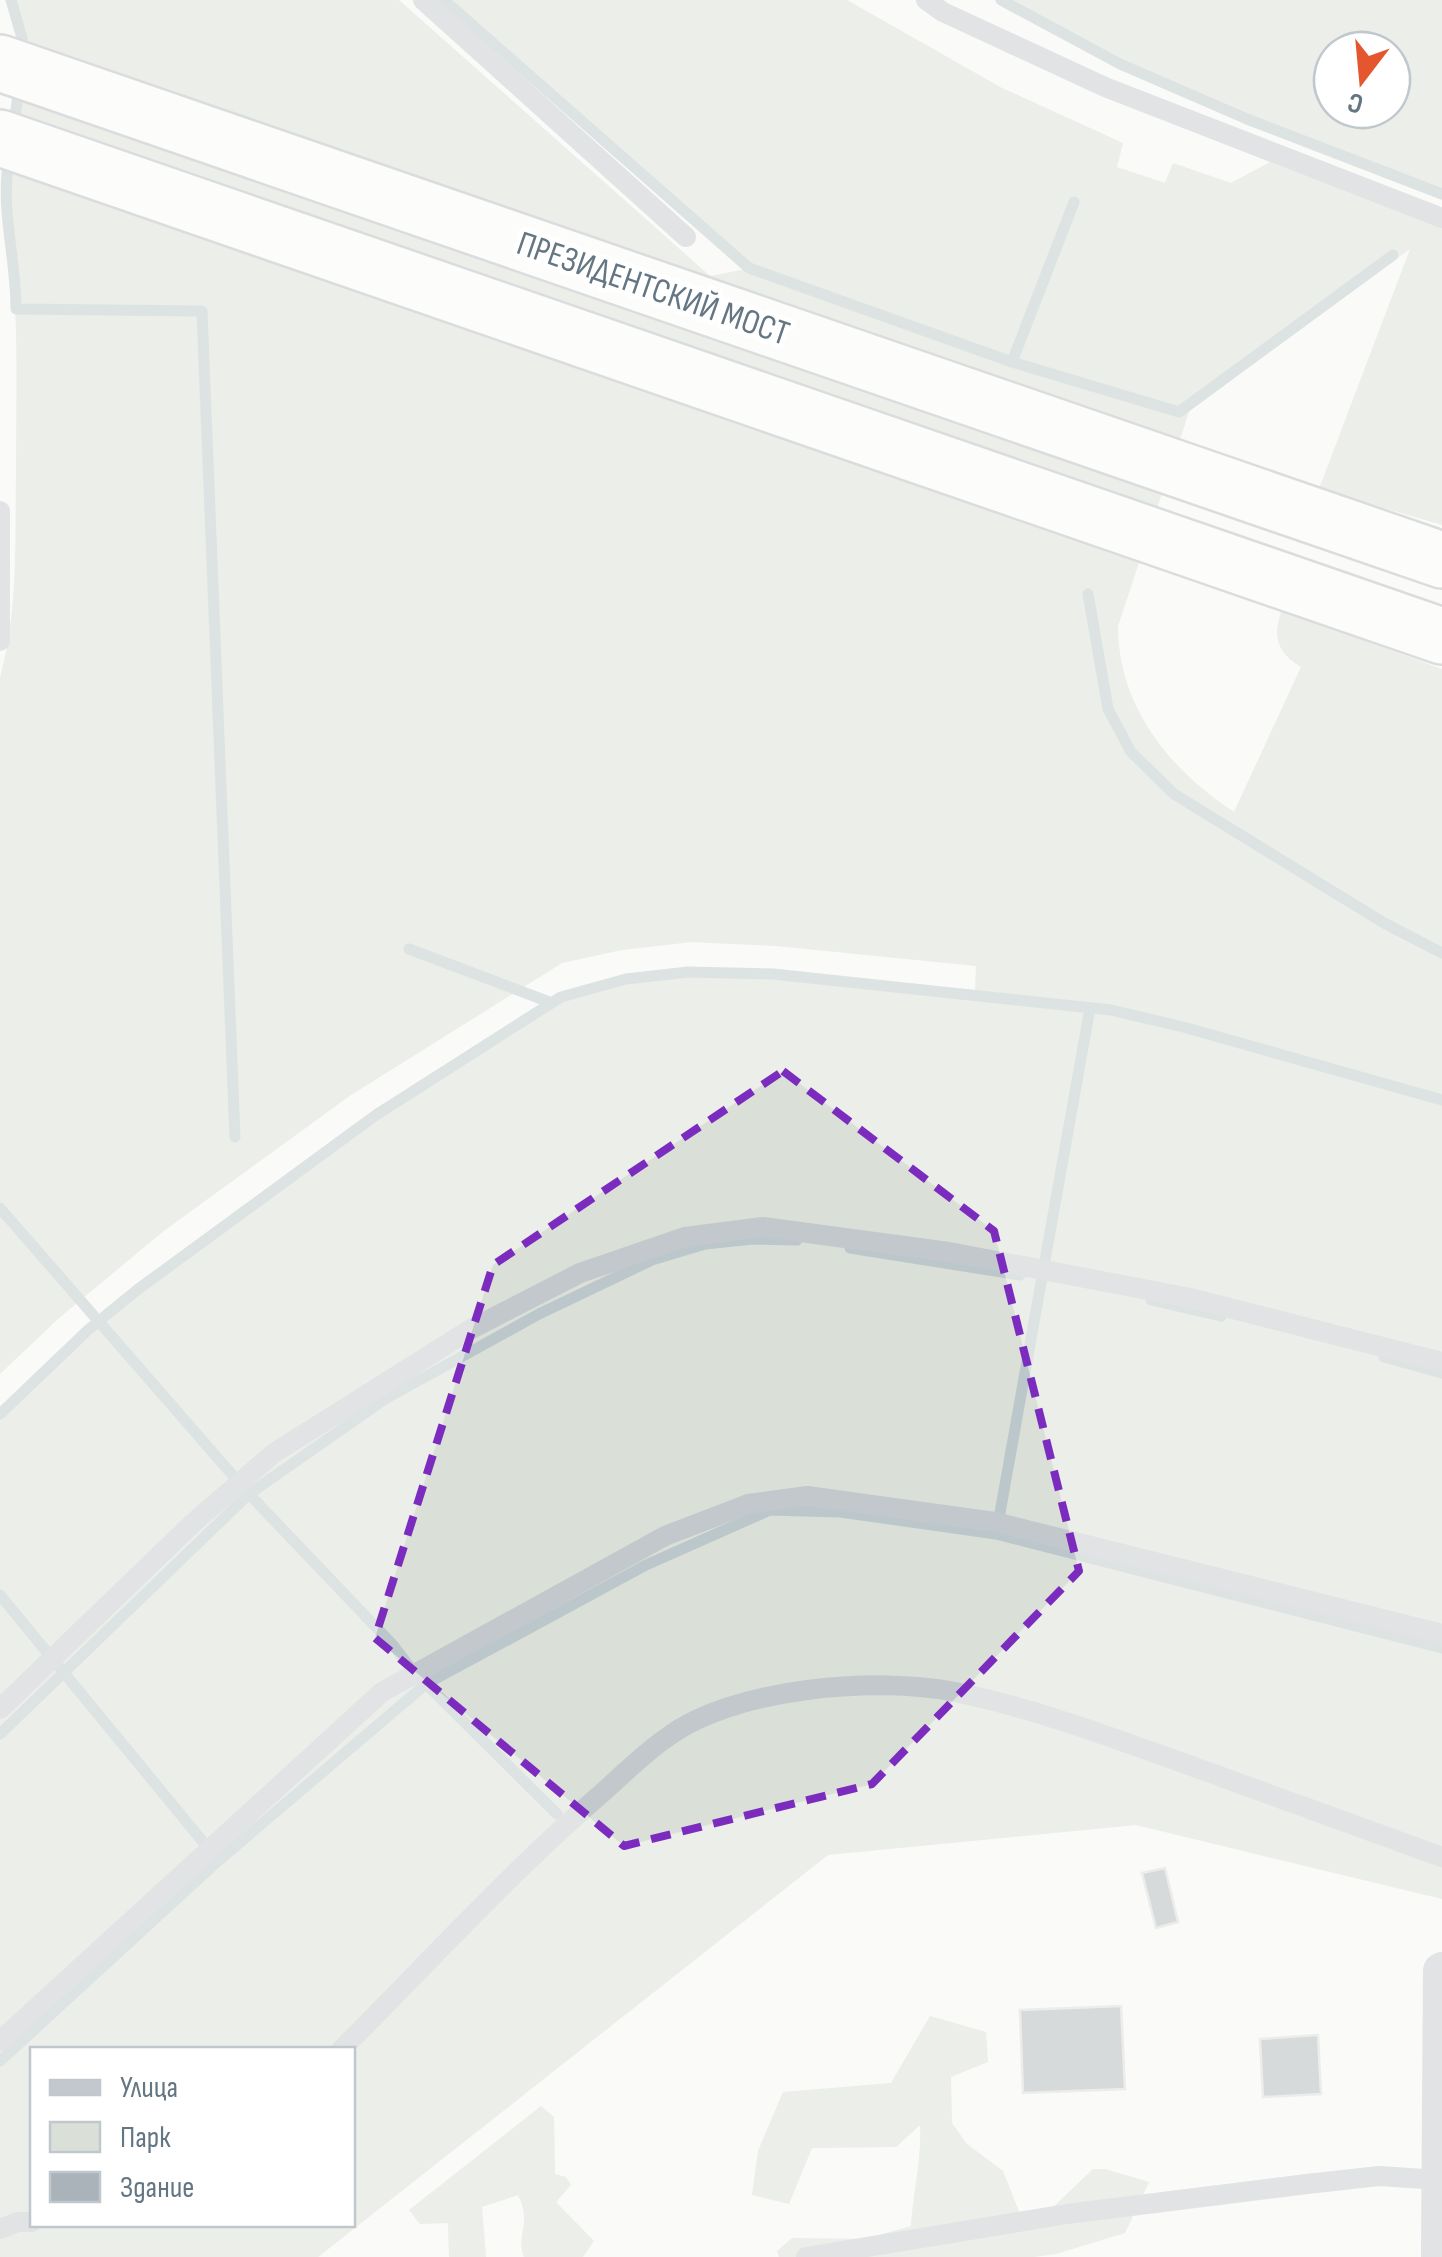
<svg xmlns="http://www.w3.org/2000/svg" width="1442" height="2257" font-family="'Sofia Sans Condensed',sans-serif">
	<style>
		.green { fill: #dadfd7; fill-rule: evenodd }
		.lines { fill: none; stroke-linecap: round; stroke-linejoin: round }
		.stream { stroke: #bbc7cb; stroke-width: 11 }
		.building { fill: #aab3b9; stroke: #dcdcda; stroke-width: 2.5 }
		.trunk-casing { stroke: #b4b9bd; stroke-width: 60 }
		.service { stroke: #c3c8cc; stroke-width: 20 }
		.minor { stroke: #c3c8cc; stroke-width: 38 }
		.trunk { stroke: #fff; stroke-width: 55 }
		.marked { fill: none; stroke: #7b2cbf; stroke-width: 8; stroke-dasharray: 20 12; stroke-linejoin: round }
		.labels { text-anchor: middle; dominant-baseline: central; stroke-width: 10; stroke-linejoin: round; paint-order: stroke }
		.street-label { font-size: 35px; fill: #657683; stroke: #fff }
	</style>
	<rect width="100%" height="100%" fill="#fafaf8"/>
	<path class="green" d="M9 0H399L710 276 746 269 440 0H847L1002 88 1123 143 1117 167 1165 183 1173 163 1231 183 1270 162 1442 223V525L1319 489 1410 249 1190 409 1118 626C1118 707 1170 770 1234 812L1301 667C1277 653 1272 636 1282 610L1442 669V1899L1136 1825 828 1855 318 2257H0V1410L81 1332 137 1287 374 1115 560 995 626 977 689 968 772 971 975 993 976 966 776 946 692 942 622 950 562 963 351 1095 165 1230 59 1318 0 1374V678C18 611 15 544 16 475 16 411 18 348 14 285 13 252 0 220 2 187 7 121 34 66 9 0ZM32 2050H352V2224H32Z
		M1007 0H1442V191L1325 147 1121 61ZM1392 50V110H1332V50Z
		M930 2016 986 2032 988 2062 951 2077 952 2123 967 2144 1003 2171 1020 2214 1048 2212 1093 2169H1105L1149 2182 1125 2233 1056 2254 1034 2257H779L777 2251 792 2238 865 2239 911 2226C913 2192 922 2159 920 2125L896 2147 812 2148 789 2204 752 2195 758 2151 783 2092 891 2083Z
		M541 2106 554 2117 555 2174 566 2177 571 2185 556 2202 594 2241 583 2257H524C515 2234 533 2225 518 2195L482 2207 486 2257H449L448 2223 420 2224 409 2210Z"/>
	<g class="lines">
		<path class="stream" d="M11 0 22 38V54
			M444 0 749 268 1012 362 1179 412 1393 255
			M1001 0 1120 64 1247 119 1442 194
			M13 129 20 83
			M9 157C0 211 16 256 16 309L202 311 235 1137
			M1012 362 1074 202
			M1088 594 1108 709 1131 752 1174 794 1384 923 1442 953
			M409 949 552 1003
			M0 1208 249 1494 393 1645 412 1670 557 1814
			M850 1248 1020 1275
			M1151 1300 1221 1316
			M1384 1357 1442 1373
			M0 1414 88 1330 137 1290 376 1115 561 997 626 979 688 972 773 974 1111 1010 1187 1028 1442 1100
			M998 1524 1090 1008
			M0 1595 213 1854
			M0 1734 249 1494 385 1399 539 1314 652 1260 705 1244 753 1239 797 1240
			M0 2061 218 1861 426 1684 646 1565 770 1510 840 1512 996 1534 1442 1648"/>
	</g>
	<path class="building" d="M1165 1868 1178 1922 1156 1928 1142 1873Z
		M1121 2006 1125 2089 1023 2093 1020 2010Z
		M1318 2035 1321 2094 1263 2097 1260 2039Z"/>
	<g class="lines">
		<defs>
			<path id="trunk" d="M0 63 1442 560
				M0 138 1442 636"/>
		</defs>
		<use href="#trunk" class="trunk-casing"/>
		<path class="service" d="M423 0 686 237
			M926 0 943 12 1105 87 1442 218
			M0 511V641
			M0 1709 193 1523 274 1453 471 1329 580 1273 685 1237 763 1227 949 1252 1190 1298 1442 1362
			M0 2041 382 1692 665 1536 748 1504 807 1496 995 1522 1442 1634
			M341 2050C425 1966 505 1878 594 1800 619 1779 642 1754 669 1736 735 1688 876 1676 955 1692 1033 1708 1111 1737 1186 1764 1271 1795 1357 1826 1442 1857
			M0 2229 18 2222H32
			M806 2257 1067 2214 1307 2184 1379 2176 1439 2180"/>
		<path class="minor" d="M1440 2257 1442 1971"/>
		<use href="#trunk" class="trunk"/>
	</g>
	<path d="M0 0H1442V2257H0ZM783 1071 994 1231 1079 1571 872 1784 624 1846 375 1638 493 1265Z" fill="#fafaf8" fill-opacity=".55" fill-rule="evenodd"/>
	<path class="marked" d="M783 1071 994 1231 1079 1571 872 1784 624 1846 375 1638 493 1265Z"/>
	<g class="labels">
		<g class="street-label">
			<text transform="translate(653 289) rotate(19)">ПРЕЗИДЕНТСКИЙ МОСТ</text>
		</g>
	</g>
	<rect x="30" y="2047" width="325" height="180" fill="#ffffff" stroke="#c1c8cd" stroke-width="2.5"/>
	<rect x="50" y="2080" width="50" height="15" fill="#c3c8cc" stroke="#c1c8cd" stroke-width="2.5"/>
	<text x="120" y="2097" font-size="30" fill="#657683">Улица</text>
	<rect x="50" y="2122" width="50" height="30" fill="#dadfd7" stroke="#c1c8cd" stroke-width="2.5"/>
	<text x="120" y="2147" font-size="30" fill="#657683">Парк</text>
	<rect x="50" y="2172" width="50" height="30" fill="#aab3b9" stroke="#c1c8cd" stroke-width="2.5"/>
	<text x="120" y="2197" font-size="30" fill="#657683">Здание</text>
	<g transform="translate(1362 80) rotate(196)"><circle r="48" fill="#ffffff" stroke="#c1c8cd" stroke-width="2.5"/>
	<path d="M0-8L18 38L0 25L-18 38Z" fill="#e4572e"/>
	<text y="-15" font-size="28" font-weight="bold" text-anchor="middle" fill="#657683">С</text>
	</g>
</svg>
